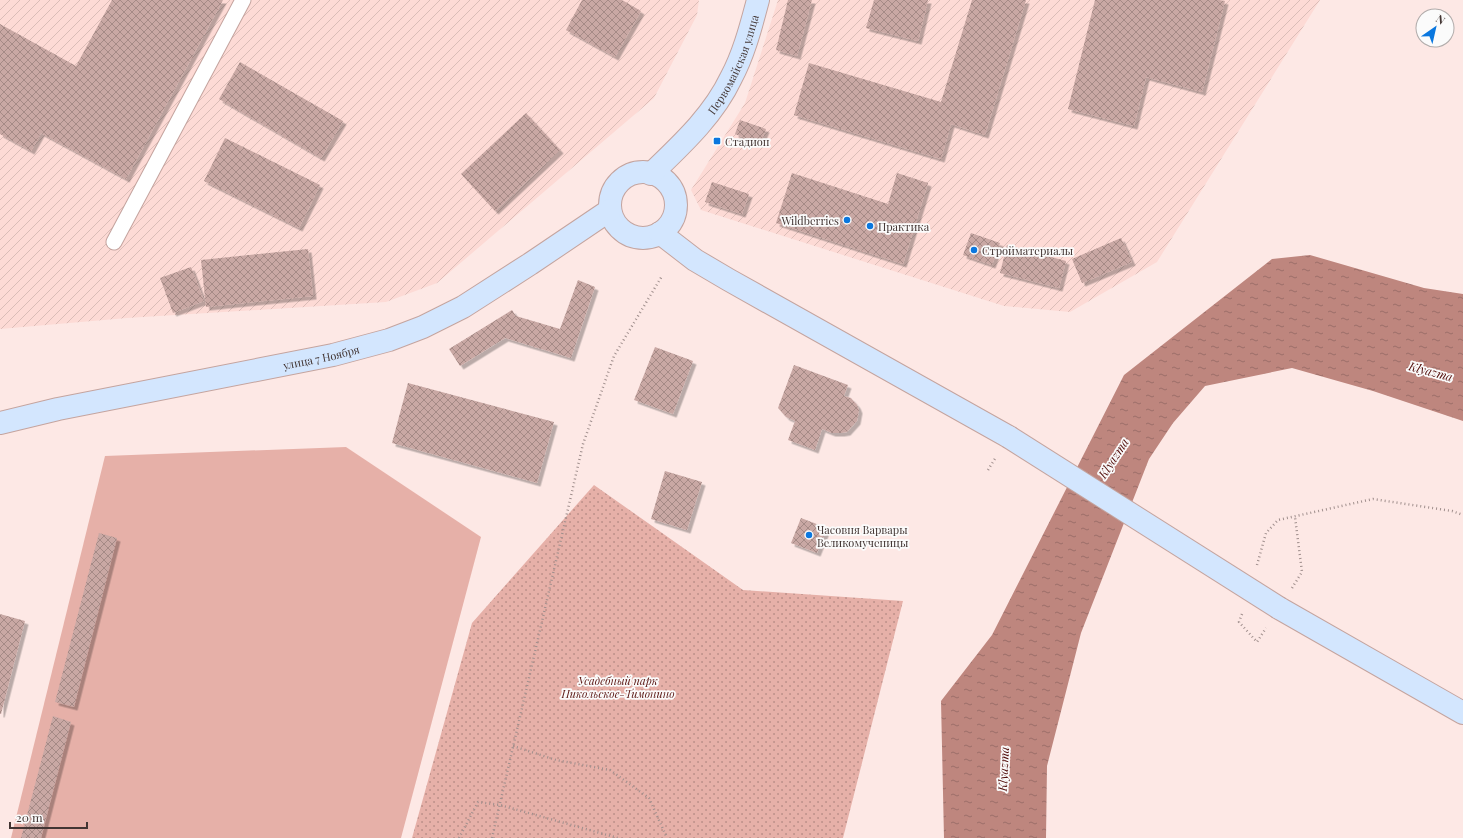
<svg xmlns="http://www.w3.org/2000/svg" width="1463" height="838" font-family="'Playfair Display',serif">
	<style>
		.industrial { fill: url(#industrial-furrows) }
		.grass { fill: url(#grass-dots) }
		.pitch { fill: #e6b0a8 }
		.water { fill: url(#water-ripples) }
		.building { fill: url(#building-cross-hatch); filter: url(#shadow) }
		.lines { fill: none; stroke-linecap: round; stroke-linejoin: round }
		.lane-casing { stroke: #c4a49f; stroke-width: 17 }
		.secondary-casing { stroke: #c4a49f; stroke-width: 24 }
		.path { stroke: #a08f8d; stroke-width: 2.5; stroke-dasharray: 1 3; stroke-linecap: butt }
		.lane { stroke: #fff; stroke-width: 15 }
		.secondary { stroke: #d3e6fe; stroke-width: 22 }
		.secondary-bridge-casing { stroke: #c4a49f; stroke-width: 24; stroke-linecap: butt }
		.secondary-bridge { stroke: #d3e6fe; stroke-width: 22 }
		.poi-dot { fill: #0a77df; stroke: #fbfbfb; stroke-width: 1.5 }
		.labels { text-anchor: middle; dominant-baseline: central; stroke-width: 3.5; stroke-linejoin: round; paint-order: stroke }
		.street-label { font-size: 11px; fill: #423533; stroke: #fbfbfb }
		.poi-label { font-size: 11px; fill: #423533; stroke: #fbfbfb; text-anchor: start }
		.park-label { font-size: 11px; font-style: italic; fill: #5a1511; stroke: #fbfbfb }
		.water-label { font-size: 12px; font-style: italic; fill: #520d0a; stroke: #fbfbfb }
	</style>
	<defs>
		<pattern id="industrial-furrows" width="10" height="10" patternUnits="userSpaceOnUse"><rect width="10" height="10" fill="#fddad5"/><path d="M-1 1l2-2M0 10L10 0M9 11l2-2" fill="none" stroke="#dabcb7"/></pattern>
		<pattern id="grass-dots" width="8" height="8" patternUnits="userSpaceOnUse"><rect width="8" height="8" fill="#e6b0a8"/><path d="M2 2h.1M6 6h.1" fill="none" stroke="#bc9089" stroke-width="1.8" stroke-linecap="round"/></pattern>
		<pattern id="water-ripples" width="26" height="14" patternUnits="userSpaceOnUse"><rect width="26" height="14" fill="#be867e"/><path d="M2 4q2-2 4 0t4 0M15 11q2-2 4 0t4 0" fill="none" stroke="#9c6e68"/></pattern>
		<pattern id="building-cross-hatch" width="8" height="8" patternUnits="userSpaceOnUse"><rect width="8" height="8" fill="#c9a8a4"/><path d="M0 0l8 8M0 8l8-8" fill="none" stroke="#a58a86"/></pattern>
		<filter id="shadow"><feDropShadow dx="3.5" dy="3.5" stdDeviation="0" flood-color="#0004"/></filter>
	</defs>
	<rect width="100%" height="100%" fill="#fde8e5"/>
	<path class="industrial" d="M0 0H699L697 15 654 98 437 283 386 302 127 318 0 329Z
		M778 0H1320L1157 262 1070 312 1004 306 701 210 691 190 745 103Z"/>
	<path class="grass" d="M594 485 743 590 903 601 843 838H412L472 623Z"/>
	<path class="pitch" d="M346 447 481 537 401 838H11L105 456Z"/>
	<path class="water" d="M1310 255 1424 288 1463 294V421L1373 391 1292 368 1205 386 1173 423 1149 459 1081 633 1047 766 1046 838H944L941 701 992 635 1124 375 1272 259Z"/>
	<path class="building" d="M112 0H223L126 179 41 133 31 151 0 134V24L76 66Z
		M582 0H622L641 11 615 57 566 30Z
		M788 0H812L797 56 776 50Z
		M874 0H928L918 41 866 28Z
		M972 0H1026L985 135 951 124 941 159 794 115 809 63 941 102Z
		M1095 0H1219L1225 1 1202 92 1146 77 1134 126 1068 109Z
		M240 62 343 121 321 158 219 99Z
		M526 113 560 150 495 211 461 174Z
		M740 120 766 129 760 144 735 134Z
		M225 138 320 185 299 228 204 181Z
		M792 173 888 204 897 173 928 183 903 264 776 223Z
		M712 182 749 194 742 214 705 202Z
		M971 233 1000 243 992 265 963 255Z
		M1121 238 1132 262 1082 283 1072 259Z
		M1007 245 1066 261 1059 288 1000 273Z
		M308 249 313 296 206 307 201 260Z
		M191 267 204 301 173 313 160 278Z
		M578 280 595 287 571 358 505 338 460 366 449 349 512 310 516 316 560 329Z
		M655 347 693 361 673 414 634 400Z
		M794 365 848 385 844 396 851 398 857 405 859 410 857 421 847 432 841 433H832L822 429 815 450 788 440 795 421 786 417 778 408Z
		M408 383 554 422 537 483 392 443Z
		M665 471 702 482 687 530 651 519Z
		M801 518 827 528 817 553 791 543Z
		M99 533 117 538 74 707 55 702Z
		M0 614 25 621 1 714H0Z
		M53 716 71 722 41 838H21Z"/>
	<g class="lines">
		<defs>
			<path id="lane" d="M114 242 243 0"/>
			<g id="secondary">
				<circle cx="643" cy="205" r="33"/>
				<path id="s1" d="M651 174C681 145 713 116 731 78 744 54 751 26 758 0"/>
				<path d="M660 233 695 260 729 280 1009 437"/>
				<path id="s2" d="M0 423 58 409 333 355 389 340 423 327 463 307 530 264 610 210"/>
				<path d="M1279 608 1463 713"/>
			</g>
		</defs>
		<use href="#lane" class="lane-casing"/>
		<use href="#secondary" class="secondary-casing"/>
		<path class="path" d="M988 470 996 457
			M1257 565 1266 533 1278 520 1373 499 1452 511 1463 515
			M1292 588 1302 572 1295 517
			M1242 614 1239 622 1257 642 1266 628
			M513 746 556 760 610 770 649 798 667 838
			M459 838 478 802 500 805 618 838
			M492 838 583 444 614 356 662 276"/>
		<use href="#lane" class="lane"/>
		<use href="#secondary" class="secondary"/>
		<defs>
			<path id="secondary-bridge" d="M1009 437 1279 608"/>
		</defs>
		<use href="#secondary-bridge" class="secondary-bridge-casing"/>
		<use href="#secondary-bridge" class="secondary-bridge"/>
	</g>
	<g class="poi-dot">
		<rect x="713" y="137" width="8" height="8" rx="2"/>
		<circle cx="847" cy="220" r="4"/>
		<circle cx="870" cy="226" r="4"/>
		<circle cx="974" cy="250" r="4"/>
		<circle cx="809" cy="535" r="4"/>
	</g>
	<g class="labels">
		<g class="street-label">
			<text stroke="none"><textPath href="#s1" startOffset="139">Первомайская улица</textPath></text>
			<text stroke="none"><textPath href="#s2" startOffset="328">улица 7 Ноября</textPath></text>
		</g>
		<g class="poi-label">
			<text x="725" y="141">Стадион</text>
			<text x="839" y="220" text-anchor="end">Wildberries</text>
			<text x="878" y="226">Практика</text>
			<text x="982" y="250">Стройматериалы</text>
			<text x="817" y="529">Часовня Варвары<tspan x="817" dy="13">Великомученицы</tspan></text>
		</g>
		<g class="park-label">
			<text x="618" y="680">Усадебный парк<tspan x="618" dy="13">Никольское-Тимонино</tspan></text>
		</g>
		<g class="water-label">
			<text transform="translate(1431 371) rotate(15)">Klyazma</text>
			<text transform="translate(1113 458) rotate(-57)">Klyazma</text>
			<text transform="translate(1003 769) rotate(-87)">Klyazma</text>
		</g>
	</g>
	<g transform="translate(1435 28) rotate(34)"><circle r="19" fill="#fbfbfb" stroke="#b1acab"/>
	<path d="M0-3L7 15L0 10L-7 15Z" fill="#0a77df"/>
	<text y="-6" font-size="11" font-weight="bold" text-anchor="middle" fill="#423533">N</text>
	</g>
	<path d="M10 822v6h77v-6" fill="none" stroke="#423533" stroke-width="2"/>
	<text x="16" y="822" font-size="12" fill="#423533" stroke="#fbfbfb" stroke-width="3" paint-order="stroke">20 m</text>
</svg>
